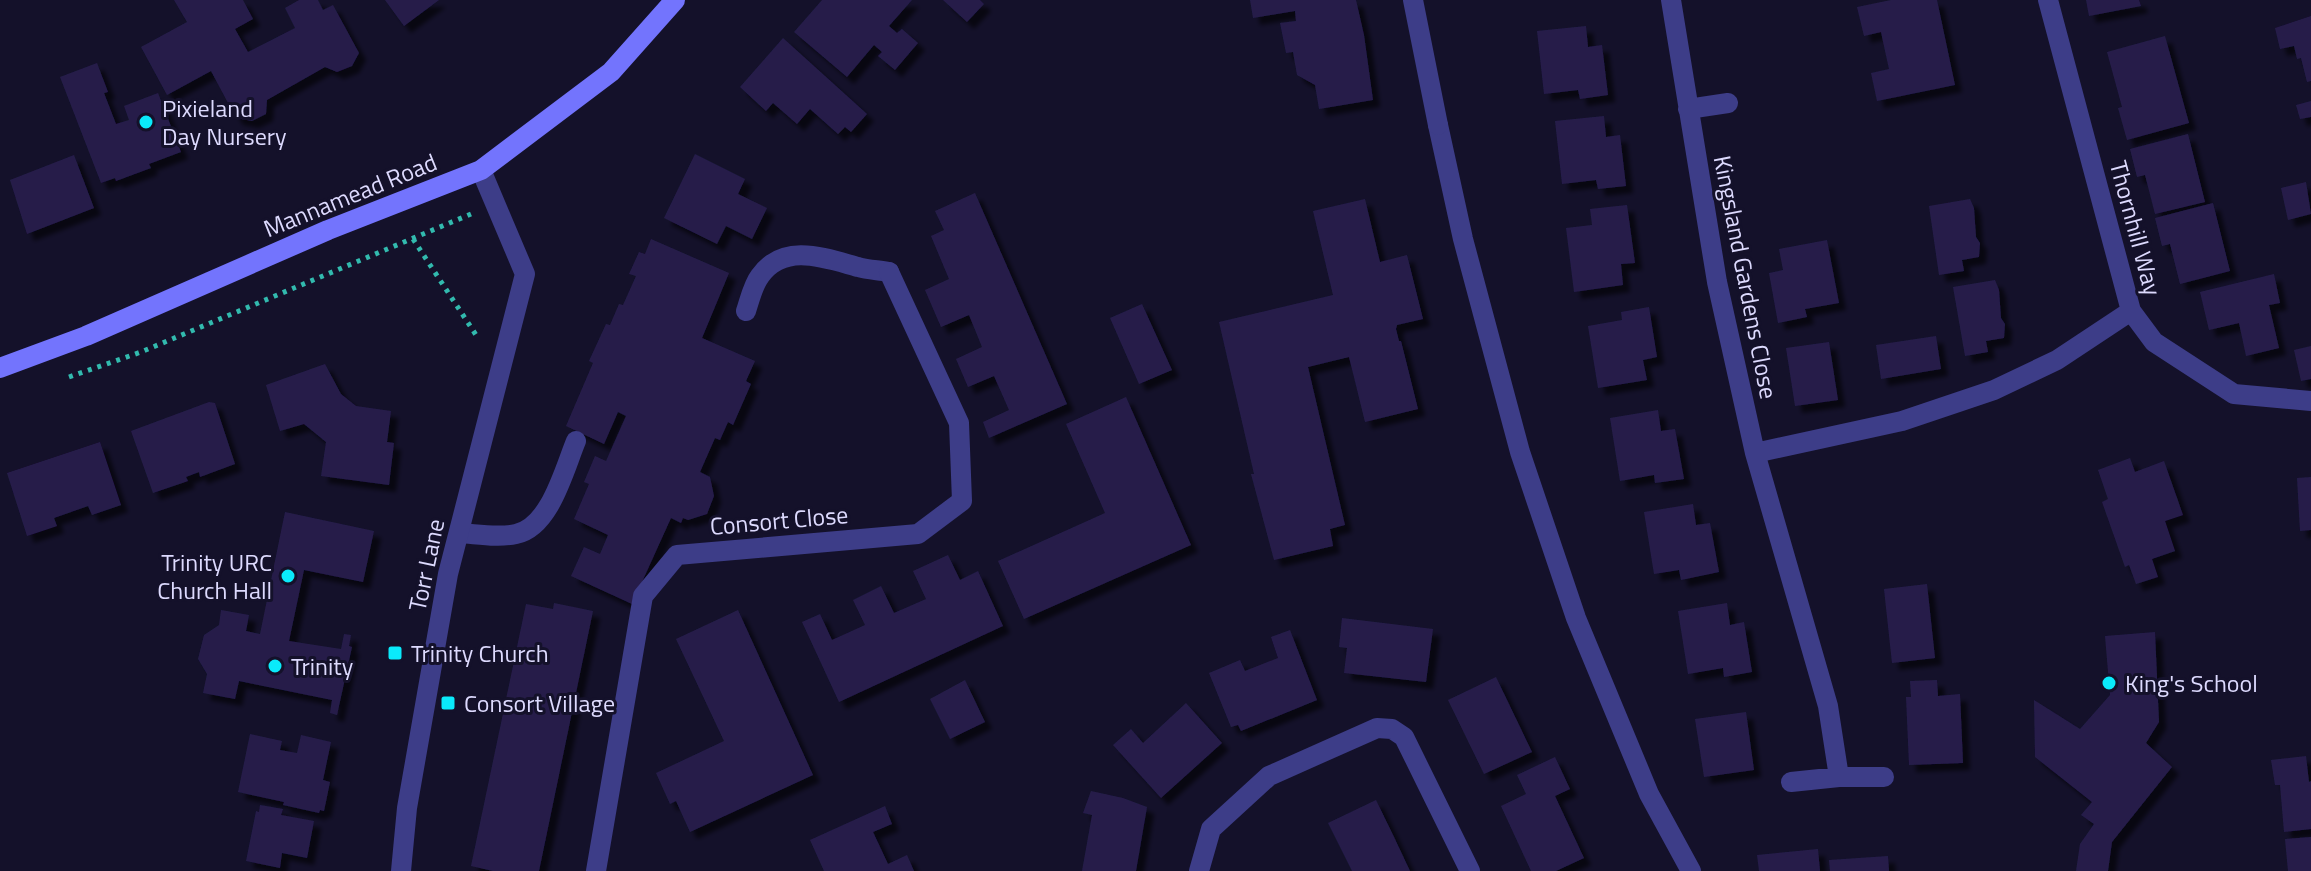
<svg xmlns="http://www.w3.org/2000/svg" width="2311" height="871" font-family="'Titillium Web',sans-serif">
	<style>
		.building { fill: #251d4a; filter: url(#shadow) }
		.lines { fill: none; stroke-linecap: round; stroke-linejoin: round }
		.path { stroke: #32baae; stroke-width: 5; stroke-dasharray: 4 6; stroke-linecap: butt }
		.service { stroke: #3d3d88; stroke-width: 20 }
		.minor { stroke: #3d3d88; stroke-width: 20 }
		.secondary { stroke: #7374fd; stroke-width: 20 }
		.poi-dot { fill: #0aeafb; stroke: #14112a; stroke-width: 3 }
		.labels { text-anchor: middle; dominant-baseline: central; stroke-width: 6; stroke-linejoin: round; paint-order: stroke }
		.poi-label { font-size: 24px; fill: #dddafe; stroke: #14112a; text-anchor: start }
		.street-label { font-size: 24px; fill: #dddafe; stroke: #14112a }
	</style>
	<defs>
		<filter id="shadow"><feDropShadow dx="7" dy="7" stdDeviation="2" flood-color="#0009"/></filter>
	</defs>
	<rect width="100%" height="100%" fill="#14112a"/>
	<path class="building" d="M174 0H243L253 19 235 29 248 52 295 28 285 8 299 0H318L323 10 333 5 359 53 352 66 337 72 325 67 267 100 266 114 252 121 236 118 211 71 167 95 141 47 187 22Z
		M385 0H439L404 26Z
		M822 0H912L889 26 897 33 902 29 918 43 895 70 878 56 882 52 874 45 847 77 794 32Z
		M943 0H980L984 4 967 22Z
		M1250 0H1356L1364 35 1373 100 1319 109 1315 85 1297 75 1293 52 1286 53 1280 23 1296 21 1295 11 1253 18Z
		M1891 0H1937L1955 85 1877 101 1871 73 1889 69 1885 51 1881 32 1864 36 1857 7Z
		M2086 0H2139L2141 6 2089 16Z
		M2311 16V81L2307 82 2301 58 2297 59 2294 46 2280 49 2275 28Z
		M1586 26 1588 47 1602 45 1608 95 1580 99 1578 90 1544 94 1537 31Z
		M2165 36 2189 123 2127 140 2118 108 2122 107 2107 52Z
		M783 38 867 114 851 132 845 127 838 134 810 109 797 124 773 103 766 111 740 87Z
		M97 63 108 92 104 93 116 124 129 120 124 106 158 93 181 152 149 164 151 168 116 181 115 178 101 183 60 77Z
		M2311 101V117L2300 119 2296 105Z
		M1604 116 1606 137 1620 135 1626 186 1598 189 1596 180 1562 184 1555 121Z
		M2188 134 2205 202 2155 214 2145 175 2137 177 2130 149Z
		M695 154 745 179 738 194 767 208 752 239 726 226 717 244 664 218Z
		M74 155 94 208 27 234 10 180Z
		M2306 182 2311 214 2288 220 2281 188Z
		M975 193 1067 404 989 438 983 422 1009 410 994 376 968 387 956 359 982 347 969 315 941 327 925 290 949 279 931 236 944 230 935 211Z
		M1365 199 1380 262 1407 255 1423 319 1397 325 1396 329 1399 341H1401L1418 409 1365 422 1349 357 1308 367 1345 525 1330 529 1333 546 1274 560 1251 474H1254L1219 322 1333 295 1313 211Z
		M1970 199 1974 208 1976 237 1980 243 1979 257 1962 260 1964 271 1939 275 1929 206Z
		M2213 203 2230 271 2180 284 2170 244 2162 246 2155 218Z
		M1627 205 1635 263 1621 264 1623 285 1574 292 1566 228 1592 225 1590 209Z
		M651 239 729 273 702 338 755 361 746 381 751 384 733 425 728 422 720 440 715 438 700 472 710 477 714 496 707 514 688 520 683 518 681 523 671 518 632 604 571 576 584 547 600 554 608 535 574 519 589 484 584 482 595 456 606 461 626 416 618 412 604 444 566 426 593 363 589 361 606 324 610 325 619 304 623 305 636 276 629 274 639 252 645 254Z
		M1827 240 1839 303 1805 309 1807 317 1778 323 1769 273 1783 270 1779 249Z
		M2274 274 2280 303 2269 305 2279 348 2246 356 2239 323 2209 330 2200 292Z
		M1995 280 1999 290 2001 318 2005 324 2004 338 1986 341 1988 352 1965 356 1953 287Z
		M1142 304 1172 370 1139 384 1110 318Z
		M1649 307 1657 357 1643 360 1647 380 1598 388 1588 326 1622 320 1621 312Z
		M1936 336 1941 369 1881 379 1876 345Z
		M1829 342 1838 400 1795 406 1786 348Z
		M2311 346V379L2301 381 2294 350Z
		M325 364 341 394 356 406 391 411 387 442 394 443 389 485 321 476 326 442 304 424 280 431 266 385Z
		M1126 397 1191 545 1024 619 998 561 1105 513 1066 424Z
		M209 402 215 403 235 464 200 477 199 472 186 477 188 481 153 493 131 431Z
		M1658 410 1661 431 1675 429 1684 479 1655 483 1654 475 1620 481 1610 418Z
		M100 442 121 505 92 515 88 506 54 518 57 526 27 536 7 473Z
		M2130 458 2135 472 2164 461 2183 515 2165 521 2175 551 2152 559 2158 577 2136 584 2129 565 2125 567 2102 502 2108 499 2098 470Z
		M2311 477V530L2300 531 2297 478Z
		M1693 504 1696 525 1710 523 1719 572 1681 580 1679 570 1654 574 1644 512Z
		M285 512 374 531 363 582 304 570 289 641 341 649 344 634 351 635 349 646 352 647 337 715 330 713 332 700 239 681 235 699 203 693 207 674 198 659 204 635 219 625 221 610 249 615 246 631 260 634Z
		M948 555 960 580 978 571 1003 626 839 702 802 622 820 614 832 640 865 625 853 600 881 586 894 613 926 599 913 571Z
		M1927 584 1935 658 1892 663 1884 589Z
		M554 603 593 611 539 871H493L471 866 526 604 553 609Z
		M1727 603 1730 625 1744 622 1752 672 1724 677 1723 668 1688 674 1678 611Z
		M738 610 813 775 690 832 676 801 670 804 656 773 724 741 676 639Z
		M1342 618 1433 629 1426 682 1344 673 1347 648 1339 647Z
		M1290 630 1317 700 1241 731 1238 725 1231 727 1209 673 1240 660 1245 671 1278 658 1271 637Z
		M2155 632 2159 722 2146 743 2172 767 2112 842 2108 871H2076L2080 844 2094 824 2081 815 2092 802 2035 757 2034 700 2080 729 2110 695 2105 636Z
		M1496 677 1532 752 1484 774 1448 700Z
		M965 680 985 722 950 739 930 699Z
		M1937 680 1938 696 1960 694 1963 763 1909 765 1906 697H1911L1910 681Z
		M1186 703 1222 743 1161 798 1113 745 1131 729 1143 743Z
		M1746 712 1754 770 1704 777 1695 719Z
		M250 734 282 741 280 750 297 753 301 735 331 742 323 780 330 782 324 811 320 810 319 813 283 805 284 802 238 792Z
		M2306 756 2309 782 2311 781V829L2284 832 2280 785H2275L2271 760Z
		M1555 757 1570 789 1555 796 1584 858 1556 871H1531L1501 806 1526 794 1517 775Z
		M1091 791 1123 798 1147 807 1136 871H1082L1092 815 1083 813Z
		M1376 800 1394 837 1410 871H1352L1328 823Z
		M260 805 283 809 281 815 314 821 307 858 282 853 280 868 246 861 256 811 259 812Z
		M885 806 892 824 873 832 888 864 907 855 914 871H824L810 840Z
		M2311 837V871H2288L2285 839Z
		M1818 849 1820 871H1759L1757 855Z
		M1888 856 1889 871H1830L1829 860Z"/>
	<g class="lines">
		<path class="path" d="M413 239 478 338
			M69 377 141 352 471 214"/>
		<path class="service" d="M1438 125 1463 239 1520 452 1576 618 1649 794 1691 871
			M746 311C750 299 753 285 760 276 784 242 825 258 858 267 868 270 878 270 889 272
			M459 533C477 534 498 538 516 534 550 527 564 470 576 441"/>
		<path class="minor" d="M1413 0 1438 125
			M1671 0 1717 282 1755 453 1828 706 1839 777 1791 782
			M2048 0 2131 311 2154 342 2234 394 2311 401
			M1688 109 1728 103
			M1755 453 1902 421 1994 390 2057 360 2131 311
			M1839 777H1884
			M401 871 407 808 448 574 525 274 481 170
			M596 871 643 596 677 555 918 534 962 501 959 423 889 272
			M1199 871 1211 829 1269 776 1377 728 1392 729 1404 737 1470 871"/>
		<path class="secondary" d="M0 368 86 336 328 230 481 170 611 72 675 0"/>
	</g>
	<g class="poi-dot">
		<circle cx="146" cy="122" r="8"/>
		<circle cx="288" cy="576" r="8"/>
		<rect x="387" y="645" width="16" height="16" rx="4"/>
		<circle cx="275" cy="666" r="8"/>
		<circle cx="2109" cy="683" r="8"/>
		<rect x="440" y="695" width="16" height="16" rx="4"/>
	</g>
	<g class="labels">
		<g class="poi-label">
			<text x="162" y="108">Pixieland<tspan x="162" dy="28">Day Nursery</tspan></text>
			<text x="272" y="562" text-anchor="end">Trinity URC<tspan x="272" dy="28">Church Hall</tspan></text>
			<text x="411" y="653">Trinity Church</text>
			<text x="291" y="666">Trinity</text>
			<text x="2125" y="683">King's School</text>
			<text x="464" y="703">Consort Village</text>
		</g>
		<g class="street-label">
			<text transform="translate(350 195) rotate(-22)">Mannamead Road</text>
			<text transform="translate(2136 228) rotate(75)">Thornhill Way</text>
			<text transform="translate(1746 277) rotate(79)">Kingsland Gardens Close</text>
			<text transform="translate(779 520) rotate(-5)">Consort Close</text>
			<text transform="translate(426 565) rotate(-78)">Torr Lane</text>
		</g>
	</g>
</svg>
